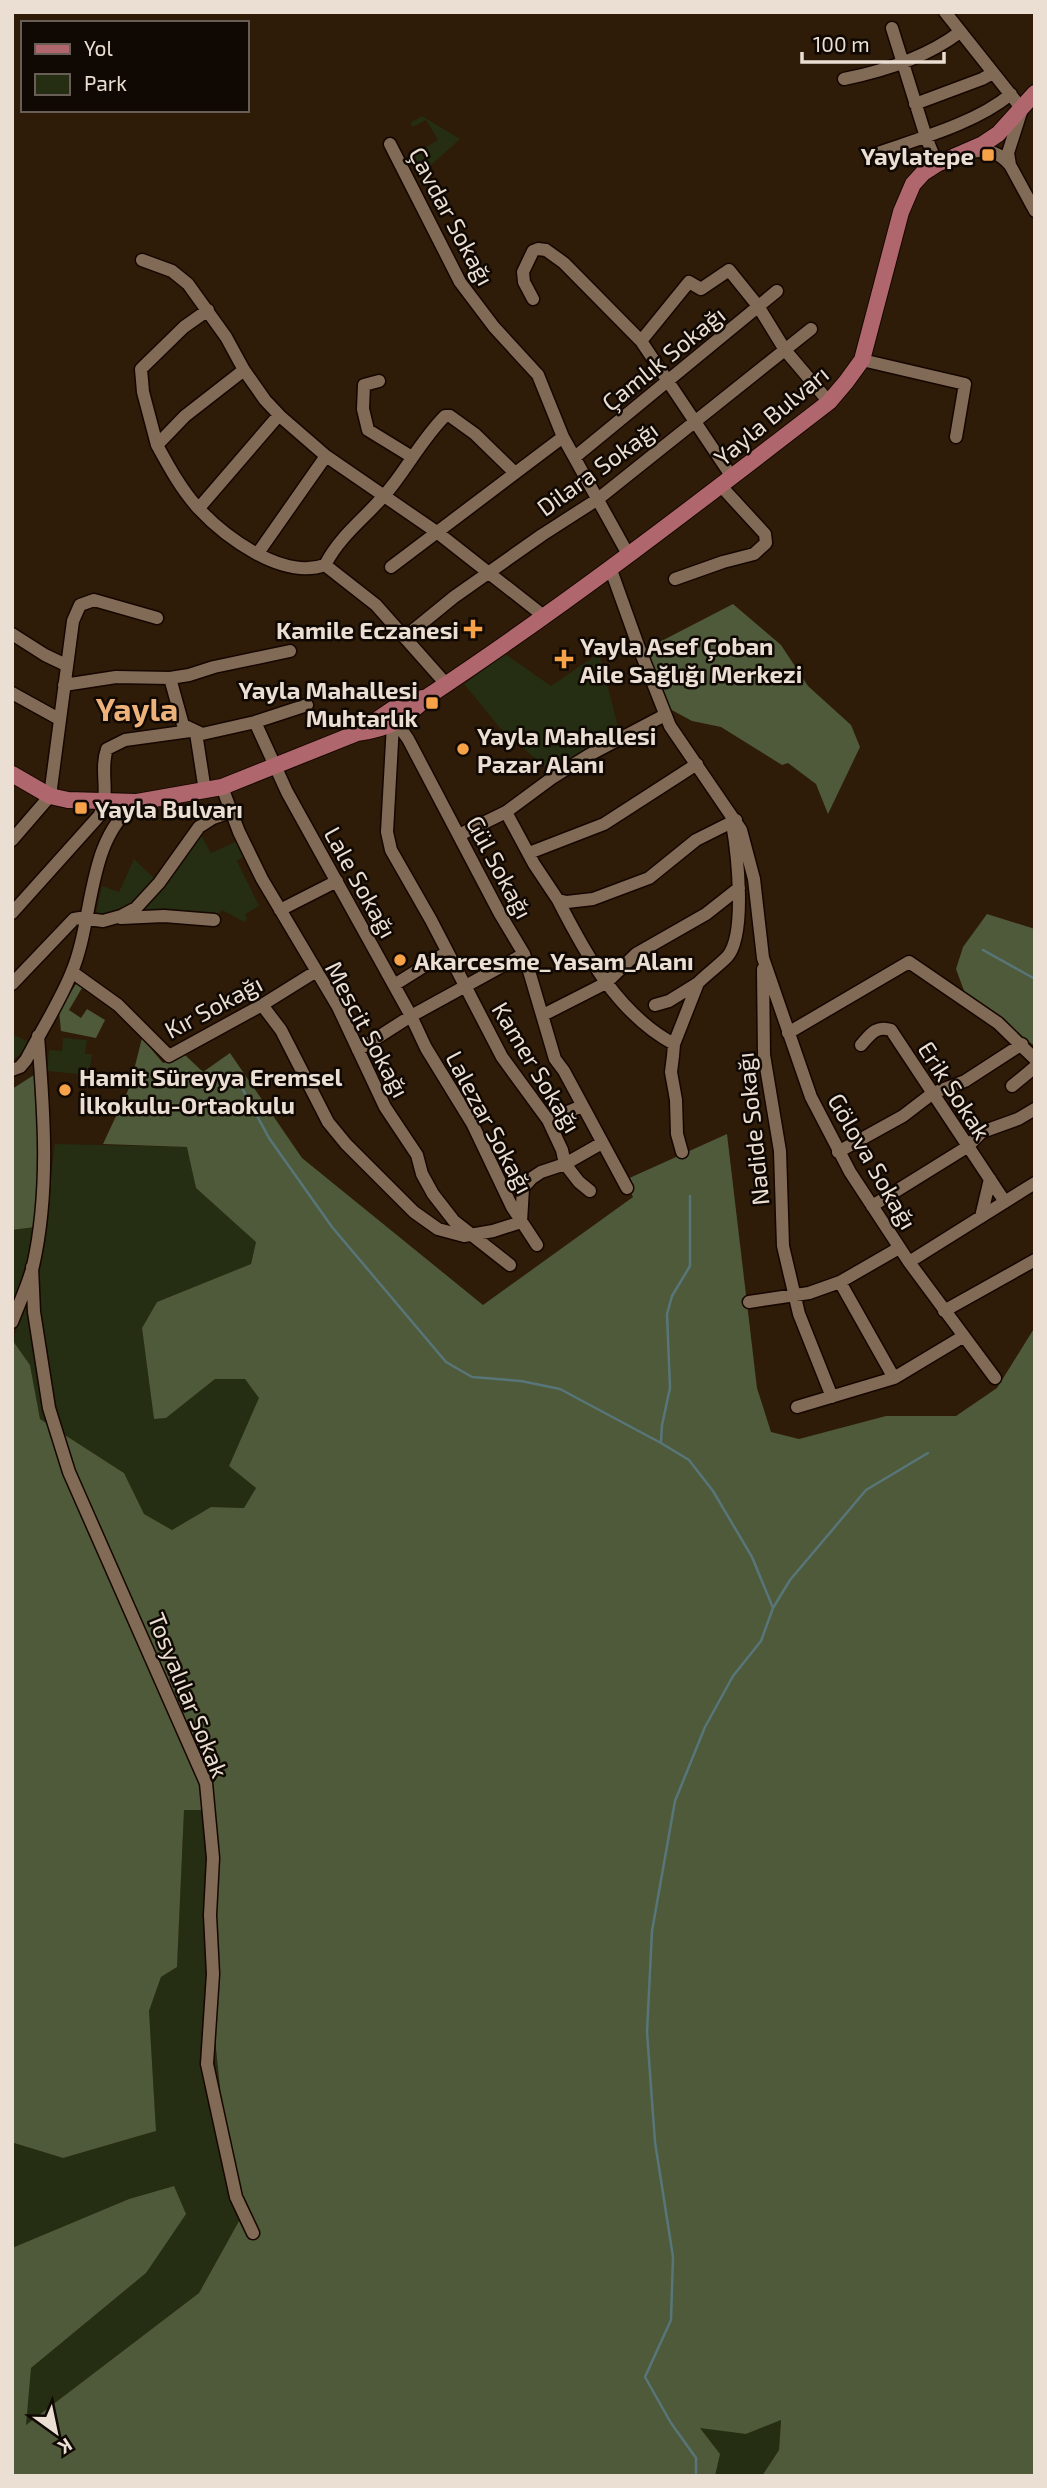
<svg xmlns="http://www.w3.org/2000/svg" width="1047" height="2488" font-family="'Exo 2',sans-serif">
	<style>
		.green { fill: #252e12 }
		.forest { fill: #4e5a39 }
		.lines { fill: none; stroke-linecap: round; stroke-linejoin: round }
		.stream { stroke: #587679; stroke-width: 2.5 }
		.minor-casing { stroke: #160600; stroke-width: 15 }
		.major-casing { stroke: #160600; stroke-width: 18 }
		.minor { stroke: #826b56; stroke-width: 12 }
		.major { stroke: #af676d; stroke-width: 16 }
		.poi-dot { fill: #f7a148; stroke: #100803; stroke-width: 2.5 }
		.labels { text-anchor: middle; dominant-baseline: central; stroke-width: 5; stroke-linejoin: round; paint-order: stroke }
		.poi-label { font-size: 24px; font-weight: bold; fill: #ebded3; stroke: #100803; text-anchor: start }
		.street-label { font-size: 24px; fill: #ebded3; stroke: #100803 }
		.district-label { font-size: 32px; font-weight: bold; fill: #edb27a; stroke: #100803 }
	</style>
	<rect width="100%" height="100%" fill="#2e1b08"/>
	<path class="green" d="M422 116 460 139 420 175 410 157 438 140 426 120 413 127 410 123Z
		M599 653 620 734 553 774 500 728 464 684 505 654 551 686Z
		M200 833 211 853 237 841 244 856 237 861 259 906 245 914 247 919 244 922 222 910 217 916 139 911 170 879Z
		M134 859 156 880 140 897 121 913 98 916 96 912 102 886 119 892Z
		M12 1034 27 1041 25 1050 12 1061Z
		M63 1038 87 1040 85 1054H92L89 1075 47 1071 49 1050 62 1051Z
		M55 1144 188 1147 196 1188 256 1241 251 1264 157 1302 142 1328 154 1419 166 1418 215 1379H245L260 1397 229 1465 256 1488 244 1508 211 1507 172 1530 144 1514 124 1473 40 1419 30 1365 13 1341 42 1248Z
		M35 1227 33 1250 12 1310V1230Z
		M184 1810H214L215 2039 226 2147 239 2221 199 2293 25 2426 31 2368 146 2273 173 2186 129 2199 12 2248 14 2143 63 2158 156 2131 149 2011 161 1977 177 1967Z
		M781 2419 779 2450 762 2476H715L719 2454 699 2427 746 2434Z"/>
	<path class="forest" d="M733 604 781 645 808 686 851 725 860 747 828 814 816 784 788 763 782 765 721 727 692 721 668 708 646 649Z
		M987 914 1035 929V1046L967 999 956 969 963 947Z
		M76 984 82 988 69 1010 81 1018 87 1009 105 1020 96 1038 61 1031 59 1011Z
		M142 1038 163 1063 185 1055 203 1072 230 1053 302 1158 483 1305 633 1197 625 1180 727 1134 757 1388 771 1432 799 1439 886 1416H956L997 1388 1035 1327V2476H762L779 2450 781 2420 746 2434 700 2428 720 2454 715 2476H12V2248L129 2199 174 2186 186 2214 146 2273 31 2368 26 2425 199 2293 239 2221 226 2147 215 2039 213 1810H184L177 1967 161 1977 149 2011 156 2131 63 2158 14 2143 12 2144 13 1341 30 1365 40 1419 124 1473 144 1514 172 1530 211 1507 244 1508 256 1488 229 1466 259 1398 245 1379H215L166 1418 154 1419 142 1328 157 1302 251 1264 256 1242 196 1188 187 1147 103 1144 130 1086Z
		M34 1075 39 1144 35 1227 12 1230V1089Z"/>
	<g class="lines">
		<path class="stream" d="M983 950 1035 979
			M241 1086 269 1138 332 1227 446 1362 472 1377 521 1381 560 1389 661 1443 689 1460 713 1491 752 1557 773 1608
			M661 1441 662 1425 670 1388 667 1314 672 1296 690 1266V1196
			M696 2476V2458L671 2423 645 2377 671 2320 673 2257 655 2142 647 2032 652 1931 675 1801 705 1727 733 1676 761 1641 773 1608 790 1580 866 1490 928 1453"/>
		<defs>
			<path id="minor" d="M945 12 1022 109 1008 153 1010 165C999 152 988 149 971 152
				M892 28 926 137 937 164
				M844 79C884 71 927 57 960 32
				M915 104 982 79 993 73
				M390 144 460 282 494 327 538 375 563 437 629 556
				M878 153C921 138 976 123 1011 94
				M1010 165 1035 211
				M142 260 172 271 188 284 226 337 244 370 265 400 281 417 326 456 438 533 545 617
				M533 299 524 282 523 272 533 251 538 249 546 250 564 263 641 341 732 477
				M641 341 689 282 701 289 729 270 758 306 785 350 829 402
				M862 360 965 384 956 437
				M244 370 185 416 157 445C169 467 181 489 198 508 226 538 283 580 325 565
				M379 381 364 385 363 409 368 430 412 457
				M157 445 143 392 141 369 184 327 208 310
				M575 457 777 291
				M199 508 279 415
				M258 553 326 456
				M391 567 563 437
				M611 570 639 648 670 726 741 830 754 879 763 958 811 1097 850 1172 909 1262 995 1378
				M675 579 723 562 754 554 766 543 765 534 721 486
				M12 634 45 655 66 665
				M405 637 454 597 542 535 598 499 811 329
				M170 678 183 725 202 734 255 722 307 705
				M446 684 376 605 325 565C342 532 370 515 392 486 410 463 424 437 445 416H450L475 434 515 473
				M64 685 116 677 170 678 189 675 214 667 290 651
				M12 693 59 719
				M255 722 287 792 411 1016 426 1048 472 1123 512 1207 537 1245
				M393 724 387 832 391 850 431 920 502 1057 548 1120 562 1150 565 1164 579 1182 590 1191
				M393 724 401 729 408 739 500 914 524 954 555 1059 564 1071 627 1188
				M196 733 205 791
				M222 787 239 832 262 879 338 1007 385 1107 417 1155 422 1174 433 1194 454 1221 510 1265
				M506 812 534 864 558 900 567 902 593 899 649 878 696 840 736 820
				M459 835 506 812 552 778 589 755 665 715
				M12 840 50 796 73 621 80 605 94 600 157 618
				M529 853 604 824 697 764
				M558 900C586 955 618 1014 674 1044
				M280 910 337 881
				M12 913 99 816C111 795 99 771 107 749L125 740 190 731
				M121 918 164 916 214 920
				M763 969 764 1055 780 1151 783 1246 799 1314 832 1397
				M72 972 118 1005 169 1056 262 1005 315 972
				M698 983C707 974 718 966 727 957 747 935 737 851 732 823
				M12 984 74 919 80 918 103 921 121 916 136 908 159 883 199 827 213 818 231 812
				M394 985 447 952
				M262 1005 281 1030 328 1122 346 1144 414 1212 438 1229 464 1236 493 1231 521 1222 523 1188 532 1178 541 1172 565 1164 602 1143
				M655 1005 669 1001 698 983 674 1044 673 1056 671 1072 676 1100 677 1134 682 1152
				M543 1015 606 983 636 954 706 914 739 888
				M788 1033 909 962 998 1023 1035 1059
				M861 1045C870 1035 876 1025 891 1030L1005 1202
				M358 1050 411 1016 524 954
				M12 1070 20 1067 26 1060C41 1031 59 1003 71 974 95 919 85 841 137 802
				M1012 1086 1035 1067
				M548 1120 582 1106
				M838 1152 903 1116 933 1093 965 1081 1022 1044
				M872 1206 967 1147 982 1132 1018 1119 1035 1109
				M981 1217 990 1179
				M909 1262 1035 1183
				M32 1267 34 1312 49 1408 69 1472 206 1783 213 1858 210 1915 213 1974 207 2064 236 2197 253 2233
				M840 1282 894 1378
				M749 1302 809 1293 840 1282 899 1248
				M944 1311 1035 1260
				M12 1322C19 1304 28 1285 33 1266 50 1191 44 1113 38 1036
				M797 1407 894 1378 964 1336"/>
			<path id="major" d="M359 732 396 707 422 698
				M12 774 50 796 68 800 137 802 222 787 357 733C388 729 405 720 427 697 566 605 697 504 829 402L846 382 862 360 901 212 913 184 923 173 937 164 983 144 998 134 1035 93"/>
		</defs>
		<use href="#minor" class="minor-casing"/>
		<use href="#major" class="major-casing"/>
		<use href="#minor" class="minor"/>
		<use href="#major" class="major"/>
	</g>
	<g class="poi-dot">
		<rect x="981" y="148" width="14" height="14" rx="3.5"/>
		<path d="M469.5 618.5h7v7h7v7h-7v7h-7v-7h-7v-7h7z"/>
		<path d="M560.5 648.5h7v7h7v7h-7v7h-7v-7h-7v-7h7z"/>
		<rect x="425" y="696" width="14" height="14" rx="3.5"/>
		<circle cx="463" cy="749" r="7"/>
		<rect x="74" y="801" width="14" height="14" rx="3.5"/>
		<circle cx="400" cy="960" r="7"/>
		<circle cx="65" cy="1090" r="7"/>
	</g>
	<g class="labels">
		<g class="poi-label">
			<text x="974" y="155" text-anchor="end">Yaylatepe</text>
			<text x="459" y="629" text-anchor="end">Kamile Eczanesi</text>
			<text x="580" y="645">Yayla Asef Çoban<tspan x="580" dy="28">Aile Sağlığı Merkezi</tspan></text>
			<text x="418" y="689" text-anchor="end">Yayla Mahallesi<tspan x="418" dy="28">Muhtarlık</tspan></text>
			<text x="477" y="735">Yayla Mahallesi<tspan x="477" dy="28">Pazar Alanı</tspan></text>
			<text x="95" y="808">Yayla Bulvarı</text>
			<text x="414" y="960">Akarcesme_Yasam_Alanı</text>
			<text x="79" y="1076">Hamit Süreyya Eremsel<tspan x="79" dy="28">İlkokulu-Ortaokulu</tspan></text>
		</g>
		<g class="street-label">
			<text transform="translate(452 216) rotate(62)">Çavdar Sokağı</text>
			<text transform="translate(663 358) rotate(-39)">Çamlık Sokağı</text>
			<text transform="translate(771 415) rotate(-40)">Yayla Bulvarı</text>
			<text transform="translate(597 468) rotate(-36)">Dilara Sokağı</text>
			<text transform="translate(500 867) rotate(62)">Gül Sokağı</text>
			<text transform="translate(361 882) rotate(61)">Lale Sokağı</text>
			<text transform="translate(213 1006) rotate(-28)">Kır Sokağı</text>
			<text transform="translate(368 1029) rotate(62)">Mescit Sokağı</text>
			<text transform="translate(537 1067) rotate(59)">Kamer Sokağı</text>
			<text transform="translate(955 1090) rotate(57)">Erik Sokak</text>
			<text transform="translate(490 1122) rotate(62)">Lalezar Sokağı</text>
			<text transform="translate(752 1129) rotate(-96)">Nadide Sokağı</text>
			<text transform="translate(873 1161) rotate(60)">Gölova Sokağı</text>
			<text transform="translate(189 1695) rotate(68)">Tosyalılar Sokak</text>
		</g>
		<g class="district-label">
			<text x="137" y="708">Yayla</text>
		</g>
	</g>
	<rect width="1047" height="2488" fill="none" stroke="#ebded3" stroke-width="28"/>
	<rect x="21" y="21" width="228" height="91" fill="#100803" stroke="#685e56" stroke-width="2"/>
	<rect x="35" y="44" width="35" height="10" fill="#af676d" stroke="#685e56" stroke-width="2"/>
	<text x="84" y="56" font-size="21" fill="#ebded3">Yol</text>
	<rect x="35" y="74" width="35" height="21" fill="#252e12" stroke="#685e56" stroke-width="2"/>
	<text x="84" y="91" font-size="21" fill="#ebded3">Park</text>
	<g transform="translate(56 2432) rotate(147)" stroke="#100803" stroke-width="5" paint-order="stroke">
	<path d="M0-5L12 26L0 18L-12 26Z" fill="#ebded3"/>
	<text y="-10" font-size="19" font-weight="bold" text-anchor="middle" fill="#ebded3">K</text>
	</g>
	<path d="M802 52v10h142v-10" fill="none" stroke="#ebded3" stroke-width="3.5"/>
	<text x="813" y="52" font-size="21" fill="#ebded3" stroke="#100803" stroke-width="5" paint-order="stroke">100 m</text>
</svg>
